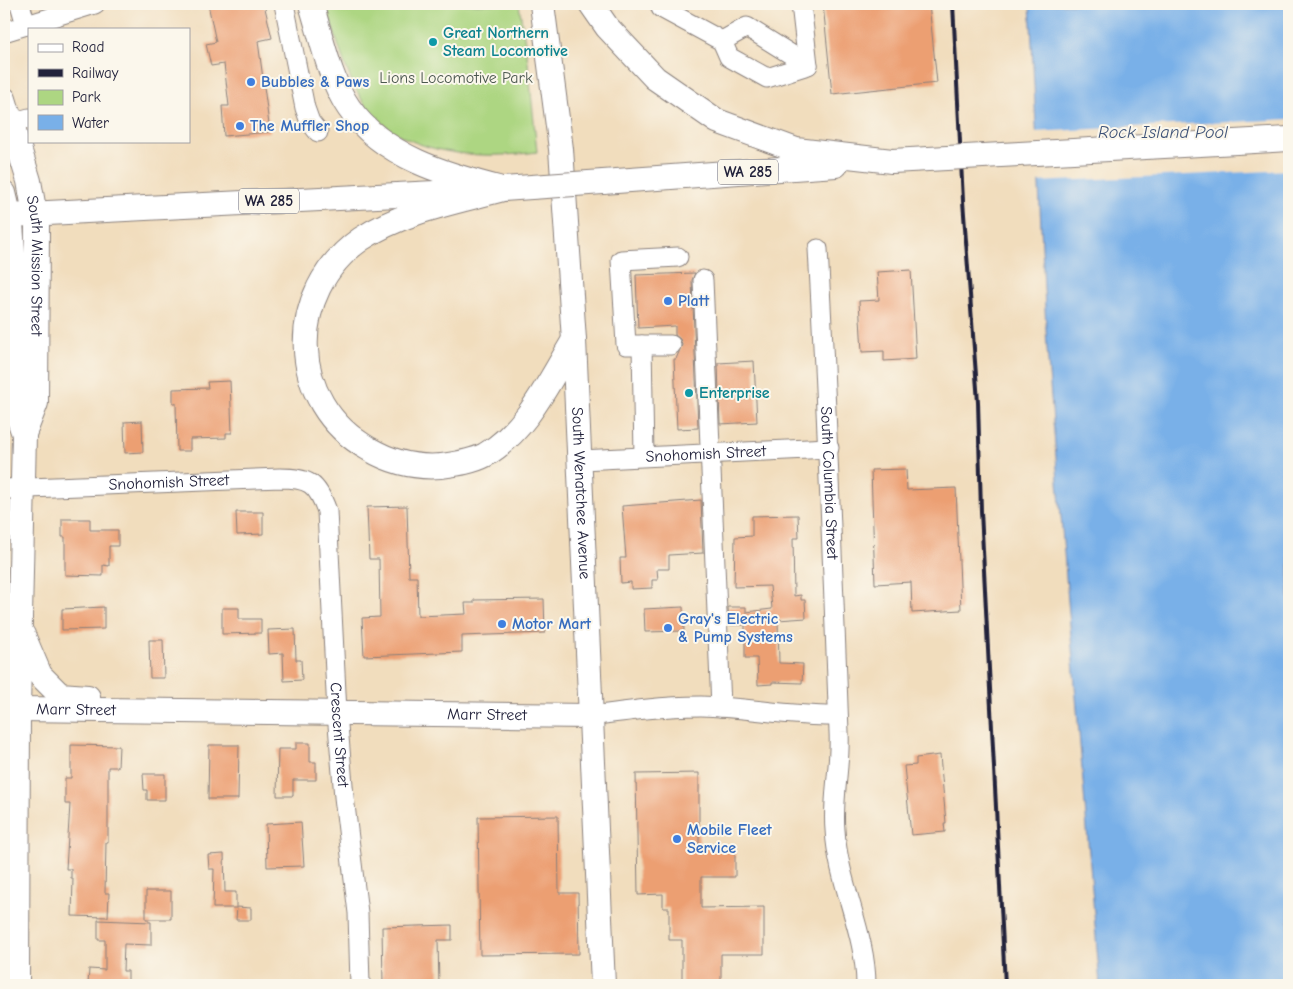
<svg xmlns="http://www.w3.org/2000/svg" width="1293" height="989" font-family="'Comic Neue',sans-serif">
	<style>
		.green { fill: #add682; stroke: #687c5e }
		.water { fill: #79b0e8; stroke: #4e6992 }
		.pier { fill: #f1ddbd }
		.building { fill: #ec9f72 }
		.lines { fill: none; stroke-linecap: round; stroke-linejoin: round }
		.minor-casing { stroke: #8a807c; stroke-width: 21 }
		.major-casing { stroke: #8a807c; stroke-width: 26 }
		.minor { stroke: #fff; stroke-width: 19 }
		.major { stroke: #fff; stroke-width: 24 }
		.rail { stroke: #22223b; stroke-width: 4 }
		.major-bridge-casing { stroke: #8a807c; stroke-width: 26; stroke-linecap: butt }
		.major-bridge { stroke: #fff; stroke-width: 24 }
		.culture-dot { fill: #0f9aa8; stroke: #fbf7ec; stroke-width: 2 }
		.shop-dot { fill: #3f7fe0; stroke: #fbf7ec; stroke-width: 2 }
		.labels { text-anchor: middle; dominant-baseline: central; stroke-width: 4; stroke-linejoin: round; paint-order: stroke }
		.shield { fill: #fbf7ec; stroke: #636270; stroke-width: 1 }
		.shield-label { font-size: 15px; font-weight: bold; fill: #22223b }
		.culture-label { font-size: 16px; font-weight: bold; fill: #0d838f; stroke: #fbf7ec; text-anchor: start }
		.park-label { font-size: 16px; fill: #4c5850; stroke: #fbf7ec }
		.shop-label { font-size: 16px; font-weight: bold; fill: #366cbe; stroke: #fbf7ec; text-anchor: start }
		.street-label { font-size: 16px; fill: #22223b; stroke: #fbf7ec }
		.water-label { font-size: 18px; font-style: italic; fill: #405478; stroke: #fbf7ec }
	</style>
	<rect width="100%" height="100%" fill="#fbf7ec"/>
	<filter id="ink" filterUnits="userSpaceOnUse"><feTurbulence type="fractalNoise" baseFrequency=".02" numOctaves="2"/><feDisplacementMap in="SourceGraphic" scale="10" xChannelSelector="R" yChannelSelector="G"/><feConvolveMatrix kernelMatrix="1 2 1 2 8 2 1 2 1" color-interpolation-filters="sRGB"/></filter>
	<filter id="wash" filterUnits="userSpaceOnUse"><feTurbulence type="fractalNoise" baseFrequency=".0096" numOctaves="4" result="noise"/><feDisplacementMap in="SourceGraphic" scale="20" xChannelSelector="R" yChannelSelector="G"/><feGaussianBlur stdDeviation="1.12" result="paint"/><feColorMatrix in="noise" values="0 0 0 0 0 0 0 0 0 0 0 0 0 0 0 0 0 1.4 0 .05"/><feComposite in="paint" operator="in"/></filter>
	<g filter="url(#wash)">
		<rect width="100%" height="100%" fill="#f1ddbd"/>
		<path class="green" d="M325 4H519L528 62 537 152C477 160 398 156 362 100 344 72 336 35 325 4Z"/>
		<path class="water" d="M1030 4H1289V985H1100L1047 349Z"/>
		<path class="pier" d="M1289 119V170L1036 182 1033 132Z"/>
		<g id="blocks">
			<path class="building" d="M208 4H264L272 38 258 41 270 132 224 136 222 106H229L224 64 211 66 206 44 216 42Z
				M823 4H929L937 83 832 94Z
				M911 270 916 359 884 361V351L862 352 859 301 879 300 877 272Z
				M695 273 692 280 698 428 677 429 674 359H676L682 345 680 339 675 335V326L638 328 636 275Z
				M754 361 757 422 720 424 718 363Z
				M230 381 232 433H226V438L190 439V451H177L176 403H173V389L208 388 207 382Z
				M142 421 143 452 125 453 124 422Z
				M906 469 907 490 956 488 961 610 912 613 911 582 875 584 871 470Z
				M701 500 703 553 669 555V569H657L658 580H652V588L631 589V582L621 583 620 558H626L622 506Z
				M407 506 409 577H417L418 616 466 614 465 603H474V600L544 599 545 633 462 636V652L364 656 362 618 380 617 379 559H369L367 507Z
				M236 512H263V534L237 535Z
				M798 515 799 538H793L794 596 801 595V600H805L806 618 778 620 779 663 803 664 802 683 772 682V684L758 685 757 658H745V625H729L728 607H746V612L772 609 770 586 734 587 735 537 752 536V516Z
				M62 519H90V530H118V546H109V566L103 565V576L65 575V537H62Z
				M104 607V629L62 630V609Z
				M683 607 684 631 645 632 644 609Z
				M222 608H239V619H261V633L222 634Z
				M295 629 296 660H301L302 680 284 681 283 653 269 654 268 630Z
				M149 640H163L164 678H150Z
				M296 743H310V762H316V780H293V796H277L278 749H296Z
				M71 745 119 746 118 767H108V842H106L105 893H109L108 917 72 916 73 878H71V869H66L70 804H65V778H71Z
				M209 745H239L238 799H208Z
				M940 755 946 823H944L945 832 911 835 904 766 916 765V758Z
				M699 773V846H735V877H701V908L764 907V954H721V985H682V940H669V908H663V894L638 895 636 774Z
				M143 774H165V800H147V790H144Z
				M558 816 559 893H578L579 954 480 955 478 817Z
				M301 822 304 866 267 867 266 824Z
				M224 854 225 892H236V908H213L214 869H209L208 855Z
				M146 891H171V919H146Z
				M237 907 251 908V920H236Z
				M98 920 151 922V945L124 944 123 971H128V985H88L89 969 105 970V940H98Z
				M452 925V940H438L439 985H383L382 927Z"/>
		</g>
	</g>
	<g filter="url(#ink)">
		<use href="#blocks" fill-opacity="0" stroke="#8a807c" stroke-width="1"/>
		<g class="lines">
			<defs>
				<g id="minor">
					<path d="M20 4 26 25"/>
					<path d="M284 4 305 108 310 122 318 132"/>
					<path d="M660 4 661 8 722 41 729 57 767 78 808 65 747 27 722 41"/>
					<path d="M801 4 808 65"/>
					<path d="M4 32 95 4"/>
					<path d="M11 123 29 118"/>
					<path id="s1" d="M818 249C827 410 833 571 839 732 841 765 832 797 835 830 838 884 866 932 866 985"/>
					<path d="M703 280 721 707"/>
					<path d="M642 345 644 456"/>
					<path d="M671 345H626L621 260 678 257"/>
					<path id="s2" d="M581 460 829 448"/>
					<path id="s3" d="M4 489 280 478C309 478 317 483 327 511L337 713 344 797 358 913 360 985"/>
					<path d="M591 716C627 711 664 706 701 706 747 707 792 717 838 716"/>
				</g>
				<g id="major">
					<path d="M311 4C321 36 330 81 349 108 383 157 447 175 502 189"/>
					<path id="s4" d="M542 4 561 149 574 340 603 985"/>
					<path d="M591 4 607 27 655 78 717 121 796 150 892 161"/>
					<path id="s5" d="M4 99 29 181 37 226 36 403 24 434"/>
					<path d="M603 182 836 165"/>
					<path d="M503 189C456 202 403 211 361 239 285 292 287 403 369 449 391 462 415 468 441 466 455 464 472 462 485 455 527 431 550 379 574 340"/>
					<path d="M4 193 11 222 14 269 13 402 24 434 18 709 17 985"/>
					<path d="M9 215 454 192"/>
					<path d="M23 635 40 675 60 695 88 697"/>
					<path id="s6" d="M18 709 591 716"/>
				</g>
			</defs>
			<use href="#minor" class="minor-casing"/>
			<use href="#major" class="major-casing"/>
			<use href="#minor" class="minor"/>
			<use href="#major" class="major"/>
			<path class="rail" d="M953 4 963 201 978 402 981 511 1005 985"/>
			<defs>
				<path id="major-bridge" d="M892 161 1289 139
					M503 189 603 182"/>
			</defs>
			<use href="#major-bridge" class="major-bridge-casing"/>
			<use href="#major-bridge" class="major-bridge"/>
		</g>
	</g>
	<g class="culture-dot">
		<circle cx="433" cy="42" r="5"/>
		<circle cx="689" cy="393" r="5"/>
	</g>
	<g class="shop-dot">
		<circle cx="251" cy="82" r="5"/>
		<circle cx="240" cy="126" r="5"/>
		<circle cx="668" cy="301" r="5"/>
		<circle cx="502" cy="624" r="5"/>
		<circle cx="668" cy="628" r="5"/>
		<circle cx="677" cy="839" r="5"/>
	</g>
	<g class="labels">
		<g class="shield">
			<rect x="718" y="159.5" width="60" height="25" rx="4"/>
			<rect x="239" y="188.5" width="60" height="25" rx="4"/>
		</g>
		<g class="shield-label">
			<text x="748" y="172">WA 285</text>
			<text x="269" y="201">WA 285</text>
		</g>
		<g class="culture-label">
			<text x="443" y="33">Great Northern<tspan x="443" dy="18">Steam Locomotive</tspan></text>
			<text x="699" y="393">Enterprise</text>
		</g>
		<g class="park-label">
			<text x="456" y="78">Lions Locomotive Park</text>
		</g>
		<g class="shop-label">
			<text x="261" y="82">Bubbles &amp; Paws</text>
			<text x="250" y="126">The Muffler Shop</text>
			<text x="678" y="301">Platt</text>
			<text x="678" y="619">Gray's Electric<tspan x="678" dy="18">&amp; Pump Systems</tspan></text>
			<text x="512" y="624">Motor Mart</text>
			<text x="687" y="830">Mobile Fleet<tspan x="687" dy="18">Service</tspan></text>
		</g>
		<g class="street-label">
			<text stroke="none"><textPath href="#s5" startOffset="171">South Mission Street</textPath></text>
			<text stroke="none"><textPath href="#s2" startOffset="125">Snohomish Street</textPath></text>
			<text stroke="none"><textPath href="#s1" startOffset="234">South Columbia Street</textPath></text>
			<text stroke="none"><textPath href="#s3" startOffset="165">Snohomish Street</textPath></text>
			<text stroke="none"><textPath href="#s4" startOffset="491">South Wenatchee Avenue</textPath></text>
			<text stroke="none"><textPath href="#s6" startOffset="58">Marr Street</textPath></text>
			<text stroke="none"><textPath href="#s6" startOffset="469">Marr Street</textPath></text>
			<text stroke="none"><textPath href="#s3" startOffset="564">Crescent Street</textPath></text>
		</g>
		<g class="water-label">
			<text x="1163" y="132">Rock Island Pool</text>
		</g>
	</g>
	<rect width="1293" height="989" fill="none" stroke="#fbf7ec" stroke-width="20"/>
	<rect x="28" y="28" width="162" height="115" fill="#fbf7ec" stroke="#a4a2a5"/>
	<rect x="38" y="44" width="25" height="8" fill="#ffffff" stroke="#a4a2a5"/>
	<text x="72" y="52" font-size="15" fill="#22223b">Road</text>
	<rect x="38" y="69" width="25" height="8" fill="#22223b" stroke="#a4a2a5"/>
	<text x="72" y="78" font-size="15" fill="#22223b">Railway</text>
	<rect x="38" y="90" width="25" height="15" fill="#add682" stroke="#a4a2a5"/>
	<text x="72" y="102" font-size="15" fill="#22223b">Park</text>
	<rect x="38" y="115" width="25" height="15" fill="#79b0e8" stroke="#a4a2a5"/>
	<text x="72" y="128" font-size="15" fill="#22223b">Water</text>
</svg>
